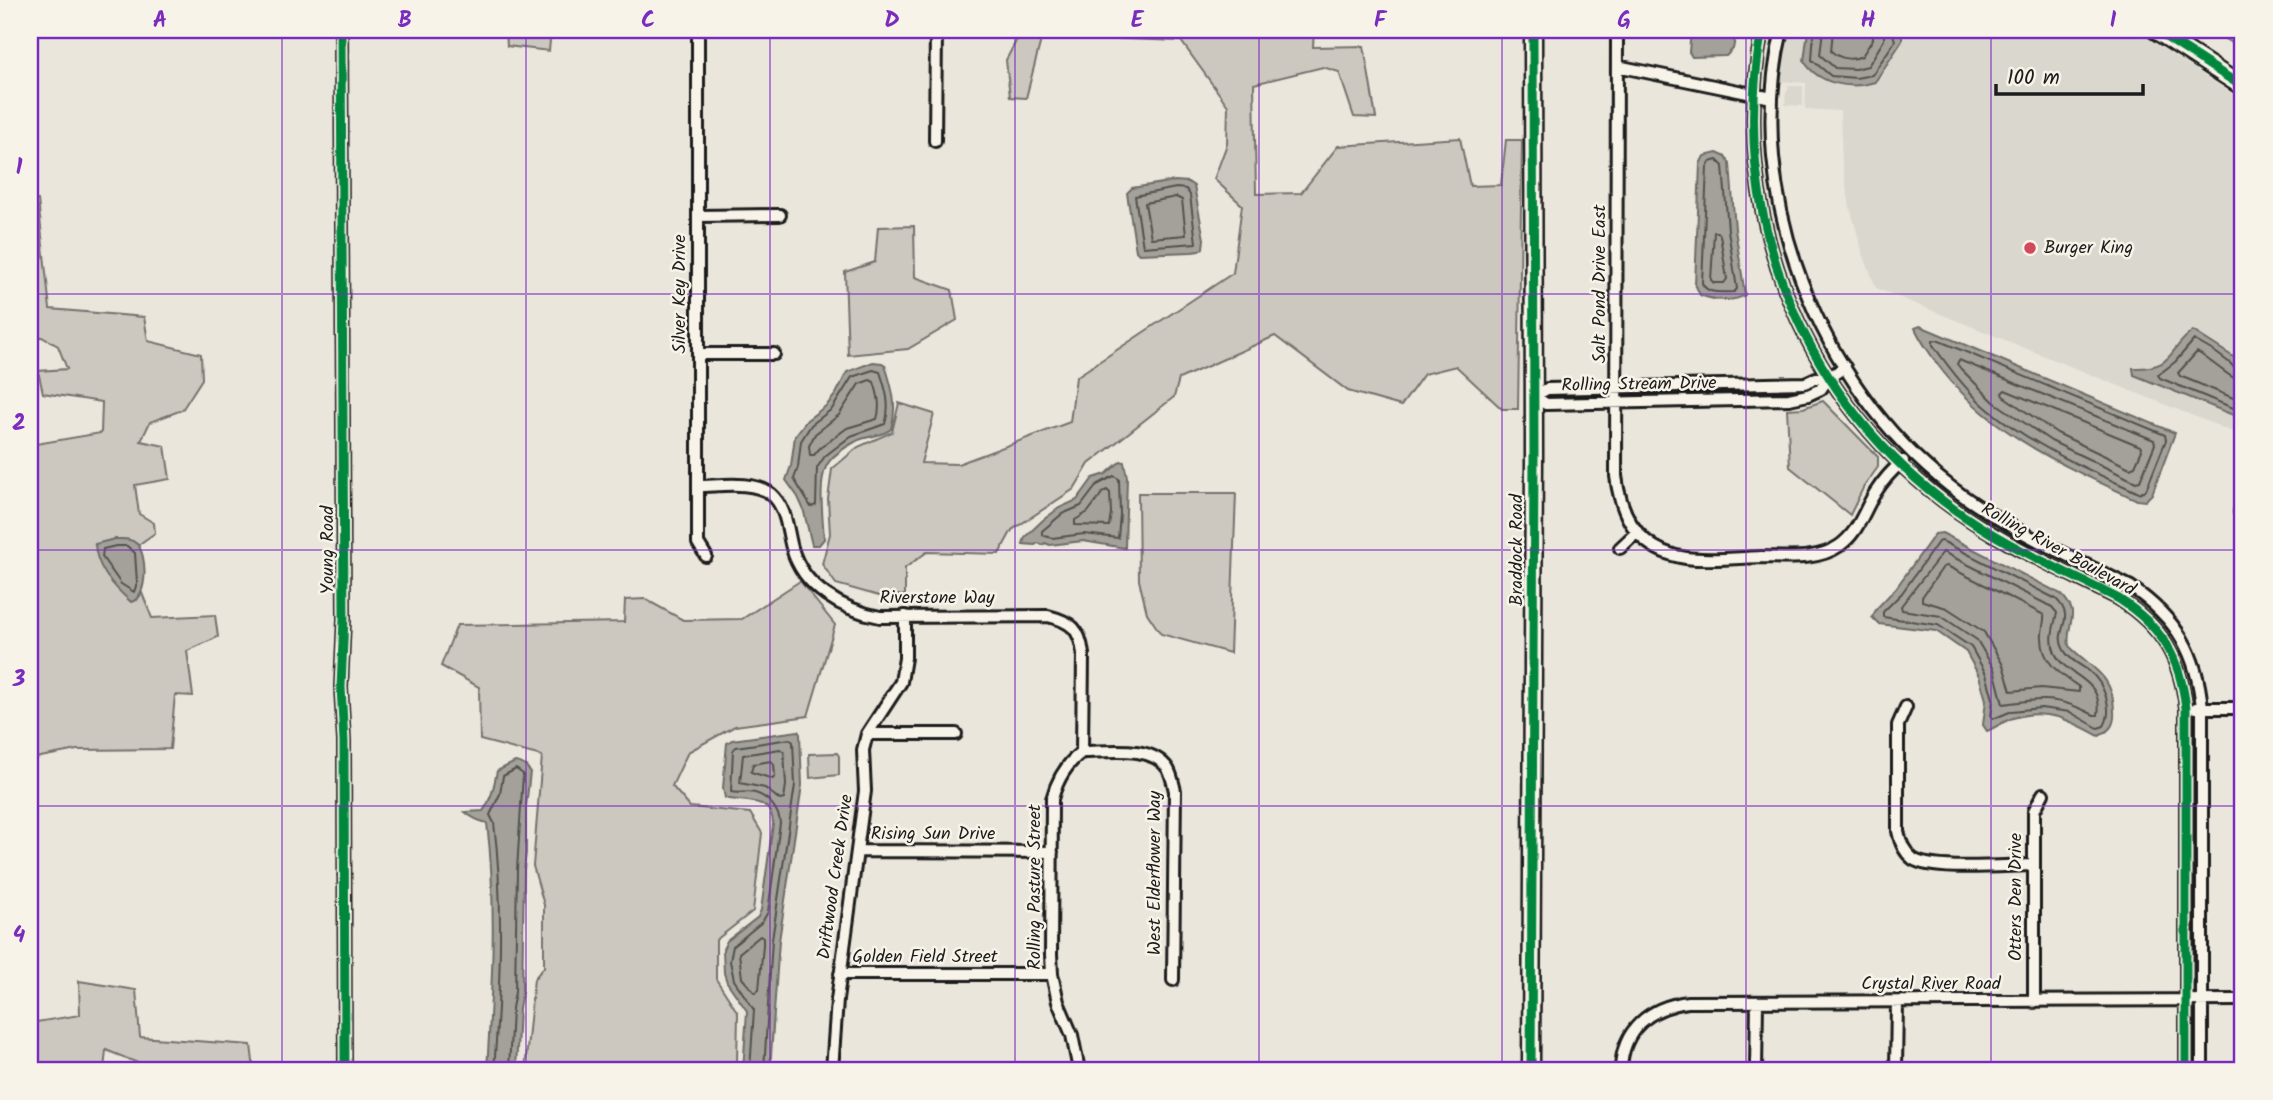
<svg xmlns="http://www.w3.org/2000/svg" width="2273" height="1100" font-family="Kalam,sans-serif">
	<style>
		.built { fill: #dad7ce }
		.green { fill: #ccc8c0; stroke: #74726e; stroke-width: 2 }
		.water { fill: #a3a19a; stroke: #6d6c68; stroke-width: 2 }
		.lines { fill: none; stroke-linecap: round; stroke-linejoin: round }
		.shore { stroke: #52514e; stroke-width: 2 }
		.street-casing { stroke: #1c1c1c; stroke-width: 16 }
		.secondary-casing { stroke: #1c1c1c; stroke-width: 21 }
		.street { stroke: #f7f3e8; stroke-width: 10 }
		.secondary { stroke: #f7f3e8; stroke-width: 16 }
		.cycleway-casing { stroke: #f7f3e8; stroke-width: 13 }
		.cycleway { stroke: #00873e; stroke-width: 9 }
		.grid { fill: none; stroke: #7b2cbf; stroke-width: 2; stroke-opacity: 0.55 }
		.poi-dot { fill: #d1495b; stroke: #f7f3e8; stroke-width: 2.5 }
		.labels { text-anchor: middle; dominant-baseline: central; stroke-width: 5; stroke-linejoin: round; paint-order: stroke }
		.poi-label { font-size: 18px; fill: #1c1c1c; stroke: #f7f3e8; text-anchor: start }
		.street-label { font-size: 18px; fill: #1c1c1c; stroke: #f7f3e8 }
		.neatline { fill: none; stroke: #7b2cbf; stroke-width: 2.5 }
		.grid-label { font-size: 23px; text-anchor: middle; font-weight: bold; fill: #7b2cbf }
	</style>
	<rect width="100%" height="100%" fill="#eae6dc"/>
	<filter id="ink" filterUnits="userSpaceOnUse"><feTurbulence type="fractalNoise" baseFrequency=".0143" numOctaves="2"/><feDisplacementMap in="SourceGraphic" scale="14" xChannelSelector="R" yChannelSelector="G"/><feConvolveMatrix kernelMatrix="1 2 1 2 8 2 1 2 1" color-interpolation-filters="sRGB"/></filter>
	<g filter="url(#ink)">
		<path class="built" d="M1789 30H2135L2243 101V436L1876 288 1862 251 1850 207 1842 163 1840 111 1805 109 1806 83 1780 81Z
			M1786 86H1803V106L1785 105 1786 92 1788 91 1789 87Z"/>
		<path class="green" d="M506 30H551L549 51 507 46Z
			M1022 30H1314L1313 47 1364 46 1376 118 1354 117 1339 72 1323 67 1254 84 1256 194 1301 193 1338 146 1460 138 1470 186 1501 185 1506 140H1522L1518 409H1502L1456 366 1424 374 1401 406 1348 391 1275 336 1179 379 1174 397 1089 464 1074 489 1012 530 999 554 927 552 905 568V595L879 596 836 584 822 564 830 534 828 499 832 469 858 447 892 432 899 403 934 414 921 463 958 464 1070 422 1076 377 1233 273 1242 205 1214 179 1227 144 1228 106 1181 41 1042 36 1026 98 1010 97 1006 60Z
			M2210 30H2243V50Z
			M30 200H38L50 309 144 317 148 341 201 354 202 379 182 410 150 422 141 441 165 446 170 479 135 485 139 514 154 523 155 533 138 545C124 535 110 540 95 545L137 600 142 593 152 618 215 615 218 637 187 651 193 696 175 695 170 749 77 750 30 759V445L101 433 102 402 43 393 38 371 67 369 58 346 40 336 30 349Z
			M914 226 915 277 952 290 957 320 908 349 848 355 845 272 875 262 878 227Z
			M1823 401 1878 457V467L1863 488 1850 515 1790 467 1787 409 1803 408Z
			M1138 493H1236L1230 653 1161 634 1147 613 1139 580Z
			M800 581 835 625 808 716 735 726 688 752 672 786 690 807 750 813 762 833 753 911 716 940V979L738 1013 737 1062 734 1070H525L534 979 544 967V905L533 866 542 756 480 740 479 687 441 666 457 625 624 622 625 600 645 599 683 620 742 619Z
			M837 753 839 756V775L810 778 809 754Z
			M79 981 136 990 140 1037 251 1045 254 1070H155L106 1050 104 1070H30V1023L80 1015Z"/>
		<path class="water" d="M1691 30H1709L1707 37 1712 39 1715 30H1737L1733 49 1726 56 1692 57 1689 52Z
			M1808 30H1893L1902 36V41L1875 82C1850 90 1818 84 1804 61Z
			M1717 153 1726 157 1730 164 1735 229 1745 295C1733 303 1713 300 1700 295L1695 284 1700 164 1704 156Z
			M1175 181 1188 182 1194 186 1204 239 1203 248 1199 251 1192 252 1139 254 1136 251 1127 193 1132 188Z
			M1920 326 2175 433 2152 494 2145 501 2137 500C2060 464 1986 432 1935 361 1928 350 1920 340 1915 328Z
			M2193 331 2235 358 2243 369V419L2134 375 2133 368C2176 369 2167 349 2193 331Z
			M873 362 882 363 885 365C892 387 898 406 891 429 880 438 866 435 855 442 845 447 830 457 826 467 818 483 823 520 824 539L819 545H812L803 508 798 497 786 480 791 466 795 436 807 420 827 405 836 394 847 372Z
			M1121 461 1124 462 1127 477 1125 548 1083 541 1050 545 1045 543 1043 545 1038 543 1035 545 1023 544 1025 537 1043 520 1059 508 1077 500 1093 478 1106 474Z
			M1942 533 2061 594C2083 617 2065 620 2069 646 2091 668 2114 675 2114 711 2115 724 2111 730 2099 736 2071 721 2047 707 2013 718 2004 721 1996 727 1987 731L1983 725 1986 700 1979 676 1966 652 1936 631 1879 624 1872 617 1877 608 1896 588 1935 534Z
			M115 539C123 539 131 538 137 544 147 554 149 597 131 602 113 586 96 568 95 544Z
			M798 731 800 734 802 785 779 941 770 1070H743L747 1011 727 982 724 973 723 949 727 941 758 917 761 910 773 824C772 795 743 803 725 798L723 788 727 743 732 740Z
			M515 762C522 763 527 765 530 772L526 807V853L524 870 522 993 519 1008 516 1070H487C492 988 497 905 487 823 478 821 471 817 465 812L483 811C492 799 494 785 497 771Z"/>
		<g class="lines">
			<path class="shore" d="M1814 30 1812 60 1831 76 1856 78 1872 75 1895 41 1892 30
				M1823 30 1820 55 1835 68 1855 69 1868 66 1884 40V30
				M1833 30 1831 51C1840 59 1852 61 1862 56L1873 39V30
				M1717 160 1723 166 1728 230 1737 289 1734 292C1722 292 1707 295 1702 283L1707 167 1710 162Z
				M1176 188 1186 189 1190 195 1196 243 1143 247 1135 196Z
				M1176 197 1182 200 1186 235 1151 238 1145 203Z
				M1714 232H1718L1720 235 1727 279 1724 283H1714L1711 280Z
				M1937 340 2165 435 2166 440 2146 490 2139 493C2087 469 2034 446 1989 410 1967 392 1949 368 1933 345V341Z
				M1959 360 2154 440 2155 444 2140 481 2136 482 2051 441 1994 402 1961 369 1957 364Z
				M873 370 880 372C886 389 891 406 885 424L851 436 825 456 817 468 816 505 811 507 794 479 798 467 801 441 811 425 832 409 852 377Z
				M2243 373 2237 371 2230 363 2215 352 2194 340 2175 362 2158 375 2160 378 2243 412
				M870 380 874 382C878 394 881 406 877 419L847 428 820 448 814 455H810L809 446 815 434 839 415 859 384Z
				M2243 381C2231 380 2211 360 2197 352L2178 373 2180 376 2243 402
				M2005 390 2140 446 2142 450 2135 466 2130 468 2057 433 2003 396 2002 393Z
				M1114 476 1119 479 1120 514 1118 538 1084 534 1052 538 1042 535V531L1062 514 1081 506 1097 485Z
				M1107 490 1110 493 1111 513 1109 526 1075 525V520L1088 512 1103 492Z
				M1942 541 2056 599C2078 620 2052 630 2064 650 2069 660 2081 665 2089 671 2104 683 2114 709 2104 726L2098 728 2070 712 2041 708 2012 711 1993 719 1991 716 1993 699 1986 674 1971 647 1938 625 1883 617V612L1902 593 1938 542Z
				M116 546H127L135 553 137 583 134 592 121 584 102 557 103 549Z
				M1943 552 2052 607 2057 613C2054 626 2049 640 2055 653 2066 678 2104 677 2098 715H2094C2057 695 2043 699 2003 704L1994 669 1977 640 1941 616 1902 610 1901 606Z
				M1947 566 2044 615C2045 622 2041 630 2042 638 2042 663 2060 674 2079 687V692L2041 688 2011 691 2003 665 1984 632 1947 608 1922 601V597L1943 567Z
				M780 749 784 752 786 785 784 799 780 800 765 788 740 783 743 755Z
				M771 761 774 764 775 776 773 779 751 772 753 764Z
				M760 936 763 938V945L759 990 755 993 742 978 739 953Z
				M494 1070C500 990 504 904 494 823L490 815 500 794 503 776 516 769 523 774 517 870 515 992 512 1008 509 1070
				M750 1070 754 1010 734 980 730 961 733 946 762 922 768 912 780 823C779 810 769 797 755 793 747 791 739 794 731 792L733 750 736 747 790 739 793 742 795 785 772 940 764 1070"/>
			<defs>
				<path id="street" d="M341 30 344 619 341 687 344 741 345 1070
					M698 30V543L706 556
					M1617 30 1616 476C1621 518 1640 551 1686 558 1708 561 1738 558 1761 557 1787 557 1817 561 1839 546 1859 532 1863 512 1875 493 1882 482 1892 470 1903 461
					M1762 30C1728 209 1798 390 1943 501 1996 542 2060 569 2119 599 2162 627 2180 657 2186 708V1070
					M1782 30C1742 194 1819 385 1951 487 2006 529 2070 556 2131 587 2177 619 2197 653 2202 708V1070
					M1617 66 1772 98
					M935 141 936 30
					M698 216 780 215
					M698 354H774
					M1828 378H1816L1805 383 1547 389 1534 396 1546 404 1789 399 1808 395 1821 389 1828 378 1845 367
					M698 486C719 486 753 480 771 494 787 508 787 530 792 548 803 588 843 610 880 617L1048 616C1072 622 1080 629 1083 654L1082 752C1066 764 1057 780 1052 799L1051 954 1052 974 1058 1002 1072 1035 1079 1070
					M2240 512 2243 516
					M1620 548 1636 533
					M1906 707 1898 725V831C1900 842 1904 852 1913 859 1933 872 2008 865 2034 865
					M2196 708H2243
					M867 734H956
					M1082 752C1108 752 1152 744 1168 769 1172 776 1173 783 1175 791L1173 980
					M857 851 1052 852
					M840 974H1052
					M2034 1002V811L2043 794
					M832 1070 837 1000 865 791 863 750 867 734 901 682 905 658V616
					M1621 1070C1622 1029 1650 1007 1688 1002L2243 1000
					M1756 1070 1757 1002
					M1896 1070 1897 1002"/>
				<path id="secondary" d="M2155 30 2243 87
					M1531 1070 1534 454 1533 30"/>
			</defs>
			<use href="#street" class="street-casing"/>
			<use href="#secondary" class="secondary-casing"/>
			<use href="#street" class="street"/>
			<use href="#secondary" class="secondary"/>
			<defs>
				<path id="cycleway" d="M341 30 344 619 341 687 344 741 345 1070
					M1762 30C1728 209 1798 390 1943 501 1996 542 2060 569 2119 599 2162 627 2180 657 2186 708V1070
					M2155 30 2243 87
					M1531 1070 1534 454 1533 30"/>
			</defs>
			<use href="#cycleway" class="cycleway-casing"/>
			<use href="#cycleway" class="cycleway"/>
		</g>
	</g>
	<path class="grid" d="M282 30V1070M526 30V1070M770 30V1070M1015 30V1070M1259 30V1070M1502 30V1070M1746 30V1070M1991 30V1070M30 294H2243M30 550H2243M30 806H2243"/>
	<circle class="poi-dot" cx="2030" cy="248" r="7"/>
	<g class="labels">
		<g class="poi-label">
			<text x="2044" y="248">Burger King</text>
		</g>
		<g class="street-label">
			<text transform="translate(1600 284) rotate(-90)">Salt Pond Drive East</text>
			<text transform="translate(680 294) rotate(-90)">Silver Key Drive</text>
			<text transform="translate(1639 385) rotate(-1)">Rolling Stream Drive</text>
			<text transform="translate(328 550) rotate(-90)">Young Road</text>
			<text transform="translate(1517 550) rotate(-90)">Braddock Road</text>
			<text transform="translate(2058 550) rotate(29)">Rolling River Boulevard</text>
			<text x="937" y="598">Riverstone Way</text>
			<text x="933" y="834">Rising Sun Drive</text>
			<text transform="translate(1155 873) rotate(-90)">West Elderflower Way</text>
			<text transform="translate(836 877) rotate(-82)">Driftwood Creek Drive</text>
			<text transform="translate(1035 887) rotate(-90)">Rolling Pasture Street</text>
			<text transform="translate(2016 897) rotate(-90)">Otters Den Drive</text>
			<text x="925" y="957">Golden Field Street</text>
			<text x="1931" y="984">Crystal River Road</text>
		</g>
	</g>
	<rect width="2273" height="1100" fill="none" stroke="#f7f3e8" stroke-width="77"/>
	<path d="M1996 84v10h147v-10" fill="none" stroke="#1c1c1c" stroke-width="3.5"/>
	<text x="2007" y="84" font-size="21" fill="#1c1c1c" stroke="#f7f3e8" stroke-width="5" paint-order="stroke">100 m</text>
	<rect x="38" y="38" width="2196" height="1024" class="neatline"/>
	<g class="grid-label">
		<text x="160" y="27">A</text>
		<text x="405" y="27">B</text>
		<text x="648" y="27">C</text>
		<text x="892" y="27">D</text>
		<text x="1137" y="27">E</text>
		<text x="1380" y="27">F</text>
		<text x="1624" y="27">G</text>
		<text x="1868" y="27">H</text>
		<text x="2113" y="27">I</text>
		<text x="19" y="174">1</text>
		<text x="19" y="430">2</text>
		<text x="19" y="686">3</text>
		<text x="19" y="942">4</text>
	</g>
</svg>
